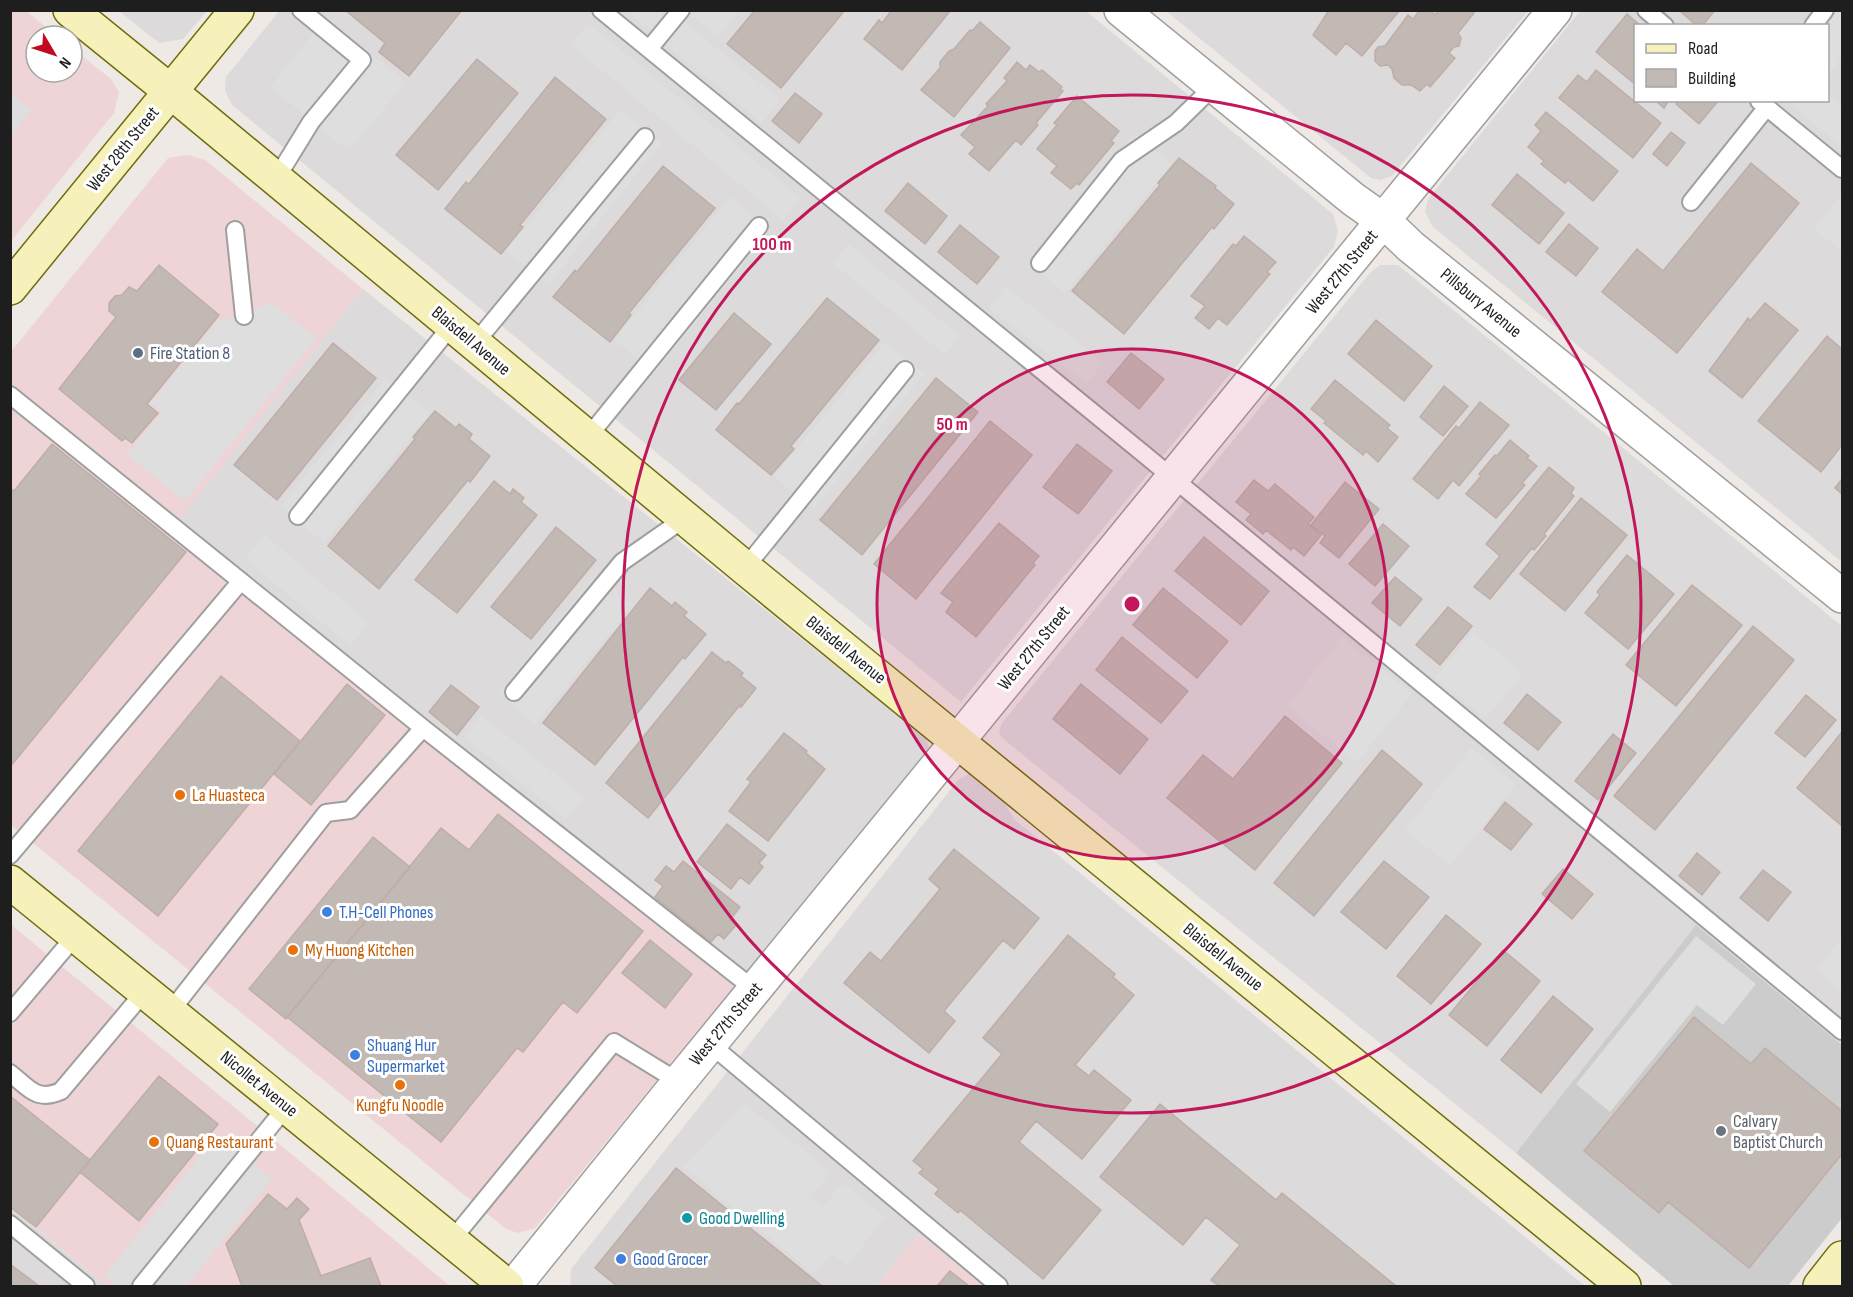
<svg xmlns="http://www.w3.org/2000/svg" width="1853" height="1297" font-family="'Sofia Sans Condensed',sans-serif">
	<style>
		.residential { fill: #dcdadb; fill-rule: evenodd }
		.commercial { fill: #eed4d6 }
		.religious { fill: #ccc }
		.parking { fill: #dedede }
		.building { fill: #c2b8b4; stroke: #bfaea7; stroke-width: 1.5 }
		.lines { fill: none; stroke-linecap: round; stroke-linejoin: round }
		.lane-casing { stroke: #9f9f9f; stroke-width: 20 }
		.street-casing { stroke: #9f9f9f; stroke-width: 36 }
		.secondary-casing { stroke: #6f6d0a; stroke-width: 36 }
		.lane { stroke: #fff; stroke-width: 16 }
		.street { stroke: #fff; stroke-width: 33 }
		.secondary { stroke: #f6f1ba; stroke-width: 33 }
		.ring { fill: none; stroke: #c2185b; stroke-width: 3 }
		.service-dot { fill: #5c6f8a; stroke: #fff; stroke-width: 2 }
		.food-dot { fill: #e8710a; stroke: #fff; stroke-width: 2 }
		.shop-dot { fill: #3f7fe0; stroke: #fff; stroke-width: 2 }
		.worship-dot { fill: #6b7280; stroke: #fff; stroke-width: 2 }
		.culture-dot { fill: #0f9aa8; stroke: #fff; stroke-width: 2 }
		.labels { text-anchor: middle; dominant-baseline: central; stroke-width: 6; stroke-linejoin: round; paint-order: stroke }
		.street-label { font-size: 18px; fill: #1e1e1e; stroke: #fff }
		.service-label { font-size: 18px; fill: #4e5e75; stroke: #fff; text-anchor: start }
		.food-label { font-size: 18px; fill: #c56008; stroke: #fff; text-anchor: start }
		.shop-label { font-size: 18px; fill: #366cbe; stroke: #fff; text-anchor: start }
		.worship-label { font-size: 18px; fill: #5b616d; stroke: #fff; text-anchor: start }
		.culture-label { font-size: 18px; fill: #0d838f; stroke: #fff; text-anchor: start }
		.centre { fill: #c2185b; stroke: #fff; stroke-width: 3 }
		.ring-label { font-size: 18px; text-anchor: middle; font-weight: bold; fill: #c2185b; stroke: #fff; stroke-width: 6; stroke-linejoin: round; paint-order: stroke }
	</style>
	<rect width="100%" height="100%" fill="#eee9e4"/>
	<path class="residential" d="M119 11H207L183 39 159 43Z
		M279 11H1086L1333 214 1338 231 1334 247 961 702 232 105 225 90 226 77Z
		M1166 11H1528L1392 176 1380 180 1371 178Z
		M1580 11H1842V562L1433 227 1425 212 1428 199ZM1636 26H1828V100H1636Z
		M1380 265H1398L1842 626V1045L1696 925 1516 1153 1002 738 999 732 1002 723 1369 274Z
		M363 289 926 738 929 747 924 756 736 985 169 531Z
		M976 770 986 774 1015 820 1585 1286H983L919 1234 876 1286H572L570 1283 571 1269 959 779Z
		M11 1208 107 1286H11Z"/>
	<path class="commercial" d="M11 11H26L57 36H36V72H72V48L111 79 119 92 114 113 11 241Z
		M188 155 205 160 363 289 170 531 736 985 535 1228 518 1233 506 1229 11 825 10 353 168 158Z
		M10 924 294 1156 450 1286H107L11 1207Z
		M919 1234 983 1286H876Z"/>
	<path class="religious" d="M1696 925 1842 1045V1218L1788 1286H1674L1516 1153Z"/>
	<path class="parking" d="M626 11H671L780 100 762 123Z
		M685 11H739L718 37Z
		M1835 11H1842V57L1828 75V26H1823Z
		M326 17 406 82 349 151 270 87Z
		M588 23 801 198 783 220 570 44Z
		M11 93 31 110 11 135Z
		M1828 94 1842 106V146L1787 101 1828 100Z
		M620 110 662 143 548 285 506 251Z
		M1134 133 1172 164 1065 293 1028 262Z
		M1842 193V251L1814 229Z
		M730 197 771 230 655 373 614 340Z
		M848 244 960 336 945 355 833 263Z
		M1005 286 1104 362 1087 384 989 308Z
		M270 302 317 338 185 501 127 454 162 412 150 403 218 320 244 316Z
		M885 342 924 374 813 509 774 476Z
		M386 378 430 414 324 543 280 506Z
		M265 535 369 623 350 646 245 559Z
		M596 574 633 605 535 724 498 693Z
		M1473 632 1523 673 1486 719 1435 678Z
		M1342 637 1412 694 1357 762 1287 706Z
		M481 715 584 797 566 819 464 737Z
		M1471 748 1516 784 1450 866 1405 829Z
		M1696 936 1756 984 1723 1025 1697 1005 1610 1112 1576 1084Z
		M1842 938V992L1816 970Z
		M745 1104 831 1172 810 1198 822 1208 842 1183 886 1217 847 1266 831 1253 814 1274 684 1167Z
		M217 1135 272 1179 186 1286H116L104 1276Z"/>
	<path class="building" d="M345 10H462L409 76 379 52 385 43Z
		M755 10H845L781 88 727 44Z
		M892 10H951L902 70 864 39 879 20 882 23Z
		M1329 10H1400L1362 56 1346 43 1336 55 1313 35Z
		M1420 10H1430L1435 15 1439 10H1472L1474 13 1458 33 1461 38 1459 46 1454 47 1449 53 1455 58 1430 87 1427 84 1420 91 1411 85H1402L1394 78 1392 69 1388 65 1380 66 1375 61V51L1378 47 1385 46 1408 15 1413 19Z
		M1679 10H1715L1702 26H1697Z
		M1627 14 1641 26H1636V85L1596 52Z
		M980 22 1010 48 954 117 921 90 940 68V62L949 51 954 49 970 30 972 31Z
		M477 59 518 93 438 190 396 155Z
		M1017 62 1026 70 1030 65 1039 72 1042 70 1062 87 1060 89 1063 91 1036 123 1038 125 1021 145 1016 140 989 171 969 154 975 147 961 135 988 106 986 104 1007 81 1004 78Z
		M1596 70 1661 123 1633 158 1559 98 1578 75 1587 82Z
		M555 77 606 119 520 225 523 227 501 254 445 209 466 182 469 184Z
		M795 93 822 114 799 143 772 121Z
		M1077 96 1119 131 1111 141 1114 143 1079 185 1077 183 1071 189 1051 173 1057 166 1037 149 1057 125 1054 123Z
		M1655 100H1669L1664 108Z
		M1679 100H1719L1699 124 1676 104Z
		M1546 112 1618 171 1593 201 1568 180 1565 183 1541 164 1544 161 1528 147 1541 131 1535 125Z
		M1671 132 1685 143 1667 166 1653 154Z
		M1179 158 1216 186 1215 188 1234 204 1214 229 1212 227 1124 334 1072 291 1160 185 1158 183Z
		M1751 163 1799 203 1677 353 1602 292 1637 249 1663 271Z
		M663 166 715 208 629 313 631 315 610 342 553 297 575 270 577 272Z
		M1517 174 1564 213 1539 244 1492 205Z
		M908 183 947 216 925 244 885 211Z
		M1569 224 1598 248 1576 276 1546 252Z
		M960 225 999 257 977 284 938 252Z
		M1244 236 1276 262 1267 272 1270 274 1227 325 1218 318 1209 329 1195 318 1205 306 1191 296 1233 244 1236 246Z
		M159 265 219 315 147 404 158 413 132 443 125 438 122 441 59 389 116 317 109 311V303L115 296 122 295 129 287 137 291Z
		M827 298 879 340 791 446 794 449 771 475 716 430 737 403 739 404Z
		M1765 303 1798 330 1742 398 1709 371 1748 318 1750 321Z
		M734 313 771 344 716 410 679 380Z
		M1376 320 1432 366 1404 401 1348 354Z
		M1827 336 1842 349V445L1821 472 1758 421Z
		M333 343 376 378 277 500 234 465Z
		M1131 353 1164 379 1139 409 1107 382Z
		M936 378 978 412 862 555 820 520Z
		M1335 380 1390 425 1387 428 1398 437 1378 462 1366 451 1363 455 1324 423 1326 421 1311 409Z
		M1444 386 1468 406 1443 436 1420 417Z
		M1480 402 1509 425 1459 486 1453 480 1438 499 1413 479 1456 426 1459 428Z
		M435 411 456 428 459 424 472 434 469 439 490 456 470 482 468 480 379 589 328 546 415 439 413 437Z
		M990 421 1032 455 916 599 874 564Z
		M1510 440 1529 456 1527 458 1537 466 1522 483 1525 485 1496 518 1466 494 1481 476 1479 474 1495 455 1497 456Z
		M52 444 186 552 10 767V488L14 491Z
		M1077 444 1112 471 1078 514 1043 487Z
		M1549 467 1574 488 1571 493 1574 496 1544 534 1546 536 1534 550 1532 548 1490 599 1474 587 1500 556 1486 544Z
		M1842 479V494L1835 488Z
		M1254 480 1268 491 1275 484 1314 517 1308 524 1321 535 1304 556 1293 547 1291 550 1266 530 1263 534 1246 520 1251 514 1236 502Z
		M494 481 510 494 513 489 524 498 521 502 537 515 457 613 415 580Z
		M1345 482 1379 509 1339 558 1320 543 1325 536 1311 525Z
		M1581 498 1627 535 1565 611 1520 574Z
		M999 523 1039 556 1033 563 1035 565 976 637 946 612 953 602 941 593Z
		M1383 524 1409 546 1375 586 1349 564Z
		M556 527 596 560 531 639 491 607Z
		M1204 537 1269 591 1241 625 1175 571Z
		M1627 555 1674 594 1628 649 1585 613 1600 595 1597 592Z
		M1395 577 1422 599 1400 626 1372 603Z
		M1692 585 1742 625 1676 706 1626 665Z
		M650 588 672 606 675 602 687 612 684 616 706 634 685 659 683 657 595 765 543 723Z
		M1163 588 1228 641 1197 678 1133 625Z
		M1448 607 1472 626 1440 665 1416 645Z
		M1753 626 1794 660 1655 830 1614 796Z
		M1122 637 1188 691 1161 723 1096 670Z
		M712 652 726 663 728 661 743 673 741 676 756 688 741 707 740 705 648 818 606 783Z
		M221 676 300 741 158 916 78 851Z
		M347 684 385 715 311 805 274 774Z
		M1081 684 1148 739 1120 774 1053 719Z
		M451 685 479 707 457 735 429 712Z
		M1527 694 1561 722 1538 750 1504 723Z
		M1806 695 1836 720 1805 757 1775 733Z
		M1285 716 1342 763 1255 870 1167 798 1203 755 1233 779Z
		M1842 732V826L1797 788Z
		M784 733 807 751 806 753 825 769 768 841 729 811 751 782 747 779Z
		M1613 734 1636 753 1598 800 1575 781Z
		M1382 750 1422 784 1314 916 1274 883Z
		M1505 802 1532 824 1511 850 1484 829Z
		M498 814 643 931 577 1013 563 1002 523 1052 517 1048 441 1142 287 1017 441 828 469 850Z
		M727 824 766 855 759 863 763 867 749 884 740 877 731 889 697 862Z
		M373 837 410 867 286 1019 249 989Z
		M954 849 1039 918 1014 949 1003 940 944 1011 955 1021 929 1053 844 983 870 952 881 961 940 889 929 879Z
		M1697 853 1720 872 1702 895 1679 876Z
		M683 861 740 907 730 920 736 925 724 939 718 934 711 942 655 897 663 886 655 880 666 866 674 872Z
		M1384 861 1429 897 1386 949 1341 912Z
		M1563 869 1593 894 1572 919 1542 894Z
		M1763 870 1791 892 1768 921 1740 898Z
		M1446 915 1481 944 1431 1004 1397 976Z
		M1068 935 1115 974 1113 977 1134 995 1075 1065 1089 1076 1094 1070 1131 1100 1082 1159 1036 1121 1019 1142 1101 1210 1043 1279 960 1210 958 1213 935 1194 939 1189 919 1173 923 1169 913 1161 1002 1054 983 1038Z
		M650 940 692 974 665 1008 622 973Z
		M1503 950 1540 981 1487 1046 1449 1015Z
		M1553 996 1593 1029 1541 1093 1501 1060Z
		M1694 1017 1751 1064 1765 1048 1842 1111V1154L1749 1268 1668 1202 1659 1213 1584 1151Z
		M159 1076 218 1124 139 1221 80 1172Z
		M10 1096 90 1160 36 1227 10 1207Z
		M1160 1104 1276 1200 1282 1193 1396 1286H1219L1211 1280 1240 1245 1206 1217 1183 1245 1100 1177Z
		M676 1168 822 1286H617L595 1268Z
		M268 1194 287 1209 297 1198 309 1209 299 1220 321 1276 370 1258 381 1286H242L226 1244Z
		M10 1264 39 1286H10Z
		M950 1271 969 1286H937Z"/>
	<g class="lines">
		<defs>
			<path id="lane" d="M601 10 1145 455 1842 1031
				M1646 10 1665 26
				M1813 26 1825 10
				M649 49 681 10
				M1759 101 1842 169
				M276 179 311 122 362 60 301 10
				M1691 202 1767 107
				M235 230 244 316
				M1040 263 1122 160 1176 123 1214 86
				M475 343 645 137
				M10 395 423 728 755 990
				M588 437 759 226
				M298 516 452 325
				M745 568 905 370
				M514 692 622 562 685 518
				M10 855 241 581
				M170 1012 326 813 350 810 423 728
				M10 1013 76 935
				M710 1044 999 1286
				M10 1073C29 1088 36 1102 61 1091L145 991
				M10 1224 86 1286
				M451 1241 614 1042 679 1082
				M141 1286 286 1107"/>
			<path id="street" d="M1121 10 1353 199 1384 221 1410 246 1842 596
				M514 1286 679 1082 1555 10"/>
			<path id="secondary" d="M70 10 170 91 745 568 1624 1286
				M10 288 237 10
				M10 882 507 1286
				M1820 1286 1842 1258"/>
		</defs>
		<use href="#lane" class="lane-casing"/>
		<use href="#street" class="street-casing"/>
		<use href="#secondary" class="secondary-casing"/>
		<use href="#lane" class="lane"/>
		<use href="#street" class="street"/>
		<use href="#secondary" class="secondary"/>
	</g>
	<circle cx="1132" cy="604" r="255" fill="#c2185b" fill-opacity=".12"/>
	<g class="ring">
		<circle cx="1132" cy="604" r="255"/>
		<circle cx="1132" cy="604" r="509"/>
	</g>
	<circle class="service-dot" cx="138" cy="353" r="6"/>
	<g class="food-dot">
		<circle cx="180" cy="795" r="6"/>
		<circle cx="293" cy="950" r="6"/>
		<circle cx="400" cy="1085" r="6"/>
		<circle cx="154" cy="1142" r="6"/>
	</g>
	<g class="shop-dot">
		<circle cx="327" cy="912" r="6"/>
		<circle cx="355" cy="1055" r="6"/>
		<circle cx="621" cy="1259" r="6"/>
	</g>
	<circle class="worship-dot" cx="1721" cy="1131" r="6"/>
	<circle class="culture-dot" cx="687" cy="1218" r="6"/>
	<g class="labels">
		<g class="street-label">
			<text transform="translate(123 149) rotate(-51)">West 28th Street</text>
			<text transform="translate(1342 272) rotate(-51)">West 27th Street</text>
			<text transform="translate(1481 303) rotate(39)">Pillsbury Avenue</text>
			<text transform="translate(471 341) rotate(40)">Blaisdell Avenue</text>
			<text transform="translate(1034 648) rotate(-51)">West 27th Street</text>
			<text transform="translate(846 650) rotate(39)">Blaisdell Avenue</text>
			<text transform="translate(1223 957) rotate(39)">Blaisdell Avenue</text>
			<text transform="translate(726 1024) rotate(-50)">West 27th Street</text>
			<text transform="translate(259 1084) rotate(39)">Nicollet Avenue</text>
		</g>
		<g class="service-label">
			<text x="150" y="353">Fire Station 8</text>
		</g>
		<g class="food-label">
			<text x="192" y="795">La Huasteca</text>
			<text x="305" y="950">My Huong Kitchen</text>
			<text x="400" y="1105" text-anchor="middle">Kungfu Noodle</text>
			<text x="166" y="1142">Quang Restaurant</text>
		</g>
		<g class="shop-label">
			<text x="339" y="912">T.H-Cell Phones</text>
			<text x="367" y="1045">Shuang Hur<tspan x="367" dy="21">Supermarket</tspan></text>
			<text x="633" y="1259">Good Grocer</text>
		</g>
		<g class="worship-label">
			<text x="1733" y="1121">Calvary<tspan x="1733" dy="21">Baptist Church</tspan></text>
		</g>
		<g class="culture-label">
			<text x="699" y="1218">Good Dwelling</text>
		</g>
	</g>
	<circle cx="1132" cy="604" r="9" class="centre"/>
	<g class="ring-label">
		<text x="772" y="250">100 m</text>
		<text x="952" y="430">50 m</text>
	</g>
	<rect width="1853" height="1297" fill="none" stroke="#1e1e1e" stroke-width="24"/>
	<rect x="1634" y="24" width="195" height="78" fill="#ffffff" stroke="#a5a5a5" stroke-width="1.5"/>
	<rect x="1646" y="44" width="30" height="9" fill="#f6f1ba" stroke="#a5a5a5" stroke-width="1.5"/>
	<text x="1688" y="54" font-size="18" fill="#1e1e1e">Road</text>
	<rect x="1646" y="69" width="30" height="18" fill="#c2b8b4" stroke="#a5a5a5" stroke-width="1.5"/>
	<text x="1688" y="84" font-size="18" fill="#1e1e1e">Building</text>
	<g transform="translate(54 54) rotate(129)"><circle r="28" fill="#ffffff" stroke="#a5a5a5" stroke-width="1.5"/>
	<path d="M0-4.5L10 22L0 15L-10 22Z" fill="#c10a22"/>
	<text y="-9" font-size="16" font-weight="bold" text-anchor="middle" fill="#1e1e1e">N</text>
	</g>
</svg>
